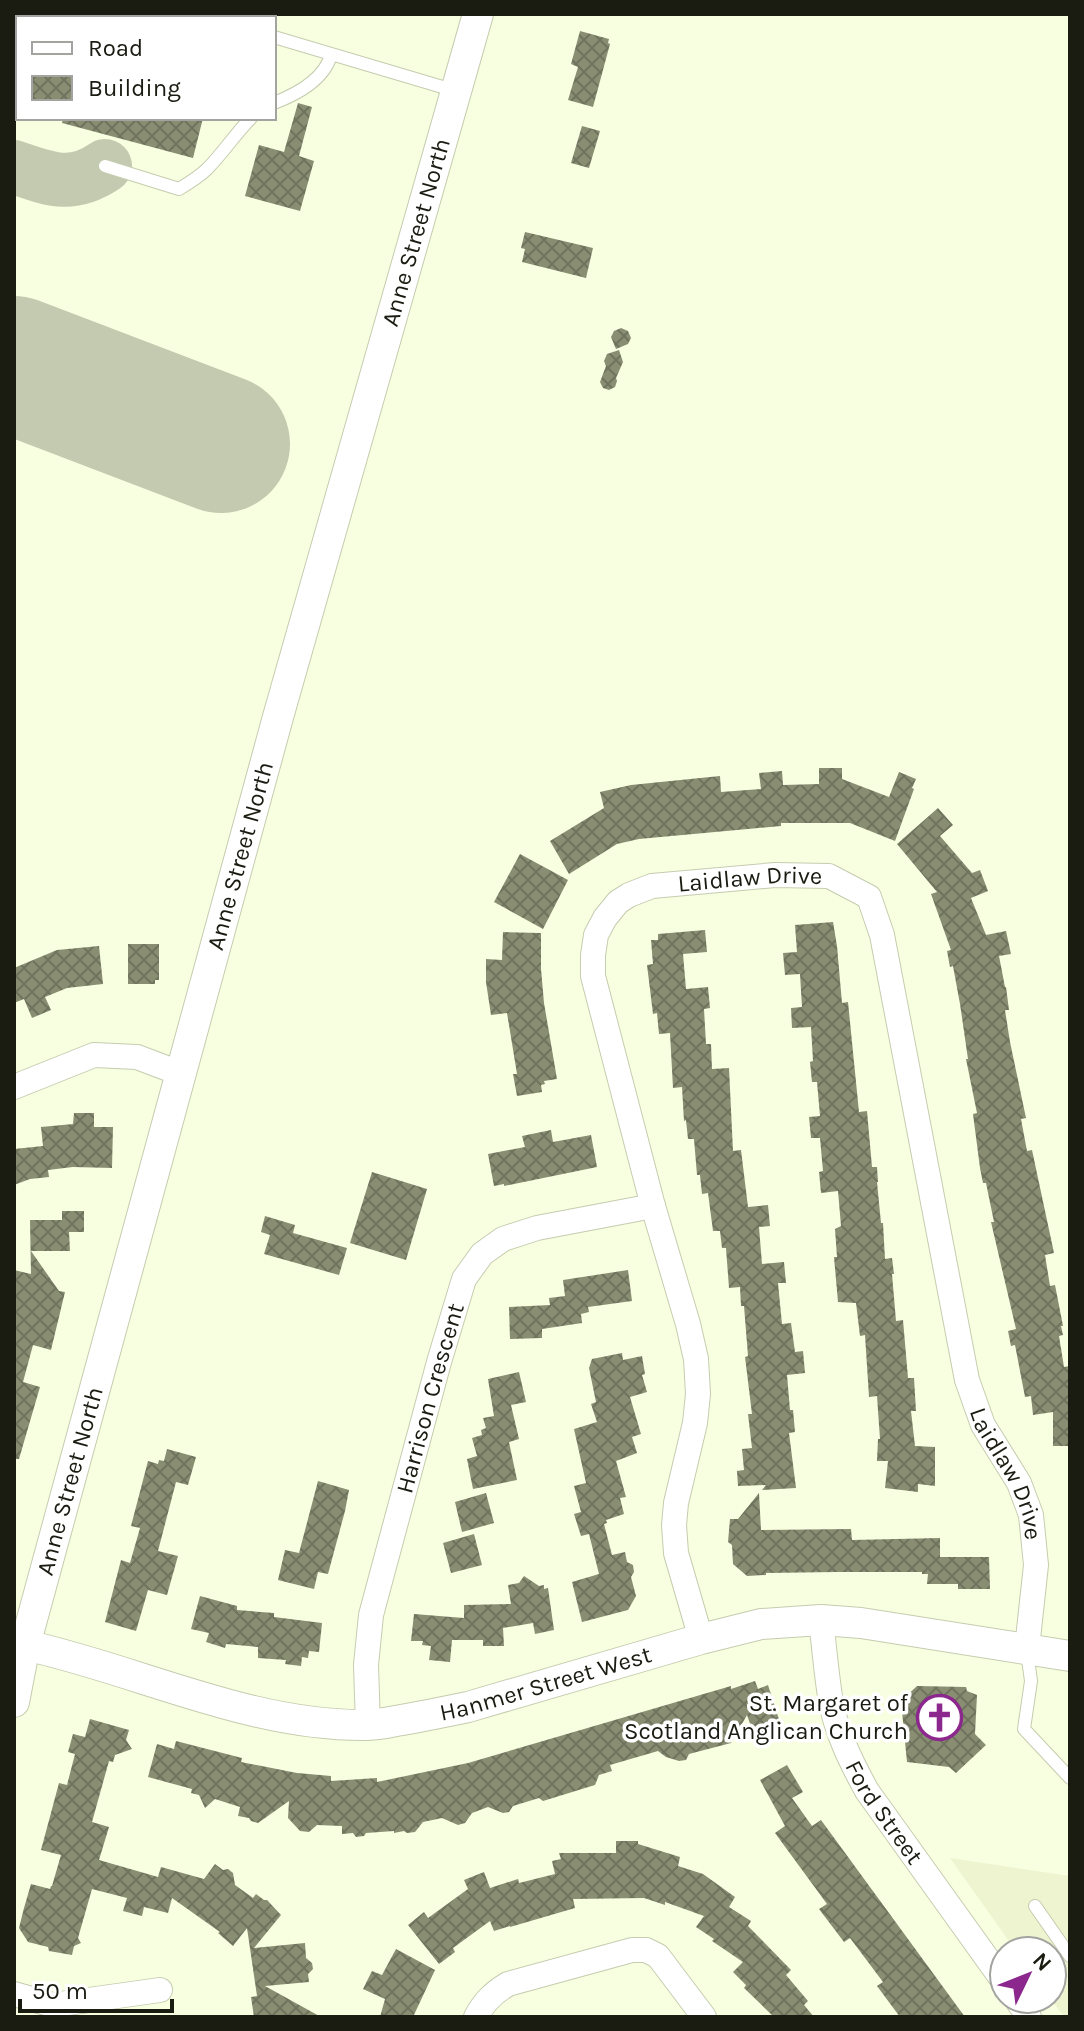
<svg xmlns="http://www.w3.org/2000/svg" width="1084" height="2031" font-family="Karla,sans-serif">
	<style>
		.built { fill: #edf4cf }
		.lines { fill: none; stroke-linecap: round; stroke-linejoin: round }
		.taxiway { stroke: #c4cab0; stroke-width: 54 }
		.runway { stroke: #c4cab0; stroke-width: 138 }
		.building { fill: url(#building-cross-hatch) }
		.service-casing { stroke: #c5ccaf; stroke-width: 14 }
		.minor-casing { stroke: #c5ccaf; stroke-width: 26 }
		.tertiary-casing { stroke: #c5ccaf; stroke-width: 32 }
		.service { stroke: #fff; stroke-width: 12 }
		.minor { stroke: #fff; stroke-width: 24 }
		.tertiary { stroke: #fff; stroke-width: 30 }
		.labels { text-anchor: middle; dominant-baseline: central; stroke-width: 7; stroke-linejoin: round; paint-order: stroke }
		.street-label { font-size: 24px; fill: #1a1c12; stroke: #fff }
		.poi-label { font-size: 24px; fill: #1a1c12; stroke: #fff; text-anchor: end }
	</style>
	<defs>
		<pattern id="building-cross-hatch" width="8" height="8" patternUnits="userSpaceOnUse" patternTransform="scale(2)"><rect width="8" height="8" fill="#898e73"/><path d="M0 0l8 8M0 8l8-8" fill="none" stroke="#6f735d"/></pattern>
	</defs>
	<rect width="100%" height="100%" fill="#f8ffe1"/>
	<path class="built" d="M950 1858 1070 1876V2017H1064L1051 1999 1052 1951H1016Z"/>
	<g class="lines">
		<path class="taxiway" d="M14 167C50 179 71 189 105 166"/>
		<path class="runway" d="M14 365 221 444"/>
	</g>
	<path class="building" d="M580 31 609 39 608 43 610 44 593 107 568 100 578 67 571 64Z
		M298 103 312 107 299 156 314 161 300 211 245 196 259 145 284 152Z
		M63 118H203L193 158 62 123Z
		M582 126 600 131 589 168 571 163Z
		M525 232 593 248 586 278 522 262 525 249 521 248Z
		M621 328 628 331 631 338 628 344 616 349 611 337 614 331Z
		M619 350 623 362 616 378 617 381 615 387 609 390 603 388 600 382 606 366 604 361 607 354Z
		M819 768H842V779L889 797 899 772 916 779 912 788 914 789 895 841 850 823H781V826L639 839 617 844 569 874 550 841 604 808 600 792 631 785 720 776 721 792 761 789 759 773 782 771 783 785 819 784Z
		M938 808 953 825 940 836 972 873 980 870 988 891 971 898 986 935 1006 931 1011 954 999 956 1005 987H1006L1009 1010H1005L1010 1042 1026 1118 1021 1119 1027 1151 1032 1150 1054 1253 1045 1255 1050 1286 1055 1285 1063 1326H1061L1063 1335 1059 1336 1064 1367 1070 1366V1446H1053V1412L1033 1415 1031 1396 1025 1397 1015 1345 1011 1346 1008 1331 1016 1329 991 1222H994L986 1183H983L980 1168 973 1114 977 1113 966 1059H968L960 1004 953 966 950 967 947 951 951 950 931 894 937 892 897 844Z
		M520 854 568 880 543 929 494 902Z
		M833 922 837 946 842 1003 848 1002 859 1112 867 1111 872 1167H877L878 1182H877L881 1223H883L885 1259 892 1258 894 1274H892L896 1321 903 1320 908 1378H914L916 1411H911L915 1446 935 1447V1486L918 1484V1492L885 1488 888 1461H877L878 1439H880L877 1396 869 1397 865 1335 860 1336 856 1303 838 1302 834 1257H837L835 1229 841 1226 838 1191 821 1193 819 1172 823 1171 820 1138H811L809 1117 820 1116 817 1082H812L810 1062 813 1061 811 1027 792 1028 791 1008 802 1007 800 974 785 975 783 953 797 952 795 925Z
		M705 930 707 952 683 954 686 989 708 987 710 1008 704 1009 706 1044H711L712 1069 729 1068 733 1151 741 1150 748 1207 768 1205 770 1226 759 1227 762 1264 784 1262 786 1283H778L782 1324 791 1323 795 1352 803 1351 805 1373 787 1375 790 1410H793L795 1432 789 1433 796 1488 762 1490 766 1485 738 1486 737 1471 744 1470 742 1449 752 1448 748 1414H752L745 1357 748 1356 744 1306H741L740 1287 729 1288 726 1248H722L720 1231H713L708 1193 702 1194 700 1175H697L694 1139H688L686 1120 684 1121 682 1087 673 1088 670 1033 659 1034 657 1013 653 1014 647 965 653 964 651 940H658V934Z
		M503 932 541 933V969L544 1003 557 1079 544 1081 545 1084 541 1085 542 1092 517 1096 513 1074H517L507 1013 491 1015 486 982V959L502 960Z
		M128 944H159V980H155V984H128Z
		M99 946 103 984 67 988 45 997 51 1010 32 1018 24 999 14 1003V968L57 950Z
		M74 1113H94V1127H113L112 1168 73 1167 48 1170 49 1177 30 1179 14 1185V1149L43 1146 41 1127 73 1124Z
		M551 1130 553 1142 591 1135 597 1167 504 1186V1184L494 1186 488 1154 525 1147 522 1136Z
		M372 1172 427 1189 406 1260 350 1243Z
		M62 1211H84V1232H69L70 1251H31L59 1291 65 1292 51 1350 33 1345 23 1382 40 1387 19 1459H14V1270L31 1274 30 1220H62Z
		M265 1216 295 1225 293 1233 347 1248 339 1275 264 1254 270 1235 261 1232Z
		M628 1270 632 1301 588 1307 589 1312 581 1314 582 1323 542 1329V1338L510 1339 509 1307 550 1305 549 1298 565 1296 563 1280Z
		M622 1353 623 1360 642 1356 645 1374 642 1375 647 1392 630 1397 641 1434 632 1437 637 1453 616 1461 626 1497 620 1498 624 1514 606 1520 607 1523 604 1524 612 1555 625 1552 627 1562 633 1565 634 1572 631 1577 636 1596 628 1610 582 1622 572 1582 599 1574 589 1534 581 1536 574 1514 581 1512 574 1486 586 1483 574 1429 597 1422 591 1404 596 1402 589 1368 592 1359Z
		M519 1372 526 1402 511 1405 519 1439 509 1442 517 1480 473 1489 467 1459 477 1456 472 1438 482 1435 481 1430 486 1428 483 1418 494 1416 488 1379Z
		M167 1449 196 1457 188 1485 176 1482 158 1551 178 1556 167 1595 148 1590 136 1631 105 1622 121 1560 130 1563 140 1528 131 1526 148 1461 158 1464 159 1460 164 1461Z
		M318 1481 349 1490 345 1511 328 1574 318 1572 314 1589 278 1580 285 1550 299 1553Z
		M486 1493 494 1523 462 1532 455 1502Z
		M759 1493 761 1530 851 1529 852 1540 940 1538V1557H989L990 1589H958V1584H927L928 1574H922V1572H837L766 1573V1575L747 1576 733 1564 732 1545 728 1542 730 1519H738Z
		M474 1534 482 1565 451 1573 443 1543Z
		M524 1576 539 1586 544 1585V1589L548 1588 554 1630 535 1634 533 1623 503 1628 504 1646H483V1640H452L450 1662 429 1660 431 1646 422 1645 423 1641H411L414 1614 464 1618V1605L511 1604 508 1585 519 1583Z
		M200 1596 237 1606V1610L274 1613V1617L322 1623 319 1652 309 1651 308 1658 302 1657 301 1666 285 1664 286 1660 258 1658V1647L226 1644 225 1648 206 1642 209 1633 191 1629Z
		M755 1681 758 1689 768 1685 783 1732 756 1741 747 1715 731 1743 689 1754 686 1760 679 1761 666 1757 658 1751 610 1765 612 1771 599 1775 595 1785 543 1801 539 1798 513 1806 509 1812 503 1813 488 1807 472 1813 465 1823 458 1825 442 1818 423 1822 415 1832 407 1833 404 1831 394 1833V1831L366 1833 364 1836 356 1837 353 1833 342 1834V1826L317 1825 309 1832 300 1831 288 1818 289 1801 258 1823 251 1821 249 1818 238 1816 240 1807 215 1799 205 1808 199 1795 191 1793 192 1789 148 1777 157 1744 174 1749 176 1741 242 1758 241 1762 297 1773 331 1776V1781L377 1778V1782L468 1763 731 1686V1689Z
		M917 1686 966 1687 967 1691 977 1695 975 1734 986 1745 956 1773 949 1767 907 1762 901 1701Z
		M90 1719 129 1730 126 1740 132 1749 115 1755 113 1762 109 1761 92 1822 109 1827 99 1860 158 1877 161 1867 204 1879 215 1864 223 1870 228 1869 233 1873 235 1885 253 1898 256 1894 264 1900H267L281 1915 254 1948 305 1943 306 1958 312 1963 313 1969 308 1974 309 1982 265 1986 321 2017H254L251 1997 257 1996 247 1928 233 1946 218 1933 220 1932 172 1898 168 1913 144 1907 142 1916 123 1911 127 1898 92 1889 78 1938 81 1943 74 1946 72 1955 49 1951 48 1947 28 1942 19 1928 24 1908 31 1884 50 1889 51 1886H52L61 1855 41 1850 59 1783 67 1785 75 1754 68 1752 73 1734 85 1737Z
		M787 1765 803 1792 792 1798 812 1826 821 1820 965 2017H900L877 1986 883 1982 850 1938 844 1942 819 1909 827 1904 775 1833 785 1826 760 1780Z
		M616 1841H638V1844L680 1857 678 1866 703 1874 735 1897 729 1907 751 1921 748 1926 791 1970 786 1975 808 2001 804 2005 814 2017H774L744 1988 746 1985 733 1972 743 1962 712 1941 714 1939 696 1927 704 1916 665 1902V1905L644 1898 573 1899 575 1908 510 1927V1926L494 1931 490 1921 453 1948 455 1952 439 1964 408 1925 424 1912 428 1918 468 1889 464 1880 484 1872 490 1888 518 1879 519 1883 555 1874 552 1861 561 1859 559 1853H616Z
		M396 1949 435 1970 413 2017H380L385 1999 363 1989 372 1971 382 1975Z"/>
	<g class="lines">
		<defs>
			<path id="service" d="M203 14 216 18
				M274 37 456 91
				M274 103C297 94 324 80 331 55
				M105 166 179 189C189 183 199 177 207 169 223 153 235 134 251 118
				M1027 1652 1031 1681 1024 1729 1070 1778
				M1035 1906 1070 1956"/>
			<g id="minor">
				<path d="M14 1087 94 1055 137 1057 182 1074"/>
				<path id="s1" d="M821 1620C824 1645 826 1671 830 1696 835 1730 851 1762 867 1791L1004 1982"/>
				<path id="s2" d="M701 1639 676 1553 674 1525 676 1503 695 1423 698 1394 696 1359 688 1324 653 1206 593 976V955L596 935 605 918 618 902 629 895 652 886 775 875 829 876 869 897 882 935 967 1380 983 1425 1019 1483 1031 1515 1036 1565 1027 1648"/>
				<path id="s3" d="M368 1726 366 1665 371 1615 439 1362 464 1279 482 1254 503 1239 537 1228 653 1206"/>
				<path d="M14 1994 53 2005 160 1990"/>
				<path d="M1016 1999 1029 2017"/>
				<path d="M476 2017C484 2002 493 1993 508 1984L632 1950H646L658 1956 704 2017"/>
			</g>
			<g id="tertiary">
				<path id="s4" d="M25 1645C138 1670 249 1726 365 1725 375 1725 386 1723 396 1721 420 1717 444 1712 468 1707L701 1639 761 1624 821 1620 861 1623 1070 1656"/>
				<path id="s5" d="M14 1702 25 1645 278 717 478 14"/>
			</g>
		</defs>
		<use href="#service" class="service-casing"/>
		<use href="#minor" class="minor-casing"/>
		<use href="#tertiary" class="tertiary-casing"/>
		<use href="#service" class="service"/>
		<use href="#minor" class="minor"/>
		<use href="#tertiary" class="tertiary"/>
	</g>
	<defs>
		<symbol id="church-ring" viewBox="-11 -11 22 22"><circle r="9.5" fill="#fff" stroke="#8c278e" stroke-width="1.5"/><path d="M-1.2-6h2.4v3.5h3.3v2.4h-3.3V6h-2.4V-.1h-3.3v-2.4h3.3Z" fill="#8c278e"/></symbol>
	</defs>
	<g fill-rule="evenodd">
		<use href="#church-ring" x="914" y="1692" width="51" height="51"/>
	</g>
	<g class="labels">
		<g class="street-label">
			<text stroke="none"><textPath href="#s5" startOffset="1524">Anne Street North</textPath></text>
			<text stroke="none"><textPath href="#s5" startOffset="876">Anne Street North</textPath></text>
			<text stroke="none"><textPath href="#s2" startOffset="900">Laidlaw Drive</textPath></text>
			<text stroke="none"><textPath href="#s3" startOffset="336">Harrison Crescent</textPath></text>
			<text stroke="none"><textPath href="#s2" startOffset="1620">Laidlaw Drive</textPath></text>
			<text stroke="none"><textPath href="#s5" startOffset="228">Anne Street North</textPath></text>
			<text stroke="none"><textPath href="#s4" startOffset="536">Hanmer Street West</textPath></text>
			<text stroke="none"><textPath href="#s1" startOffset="206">Ford Street</textPath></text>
		</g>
		<g class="poi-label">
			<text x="908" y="1703">St. Margaret of<tspan x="908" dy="28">Scotland Anglican Church</tspan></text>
		</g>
	</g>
	<rect width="1084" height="2031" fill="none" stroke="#1a1c12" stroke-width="32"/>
	<rect x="16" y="16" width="260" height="104" fill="#ffffff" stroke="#a3a4a0" stroke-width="2"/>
	<rect x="32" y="42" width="40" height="12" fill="#ffffff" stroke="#a3a4a0" stroke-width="2"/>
	<text x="88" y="56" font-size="24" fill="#1a1c12">Road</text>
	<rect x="32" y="76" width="40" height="24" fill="url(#building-cross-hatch)" stroke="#a3a4a0" stroke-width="2"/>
	<text x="88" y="96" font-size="24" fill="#1a1c12">Building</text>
	<g transform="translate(1028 1975) rotate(47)"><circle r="38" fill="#ffffff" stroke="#a3a4a0" stroke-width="2"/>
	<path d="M0-6L14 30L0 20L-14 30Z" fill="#8c278e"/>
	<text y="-12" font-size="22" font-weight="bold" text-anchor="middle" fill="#1a1c12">N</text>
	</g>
	<path d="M20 1999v12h152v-12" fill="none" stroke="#1a1c12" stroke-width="4"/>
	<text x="32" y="1999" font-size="24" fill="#1a1c12" stroke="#ffffff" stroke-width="6" paint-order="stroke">50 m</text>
</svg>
